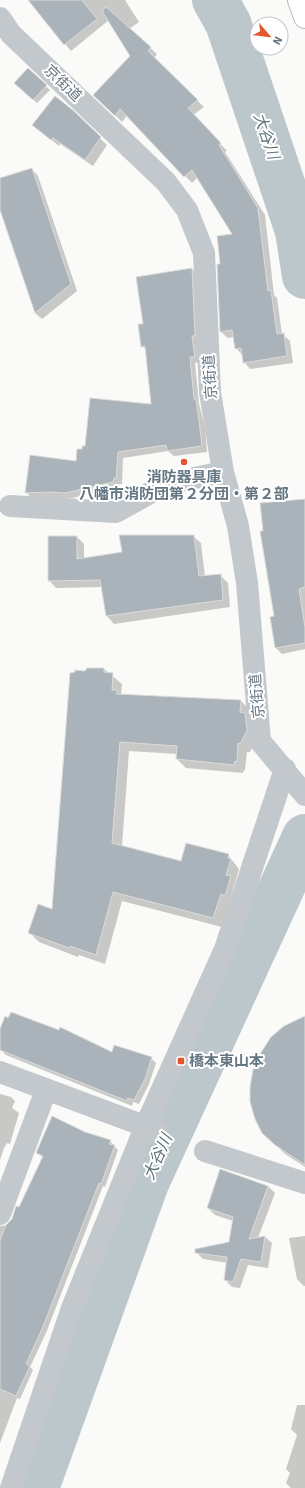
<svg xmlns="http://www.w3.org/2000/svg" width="305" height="1488" font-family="Signika,'Noto Sans JP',sans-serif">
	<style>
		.shadow { fill: #0003 }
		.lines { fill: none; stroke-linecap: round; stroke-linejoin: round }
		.river { stroke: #bbc7cb; stroke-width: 46 }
		.building { fill: #aab3b9; stroke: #dcdcda }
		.primary-casing { stroke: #b5babe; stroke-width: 24 }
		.street { stroke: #c3c8cc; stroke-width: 22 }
		.primary { stroke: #fff; stroke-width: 22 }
		.poi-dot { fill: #e4572e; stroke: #fff; stroke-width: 1.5 }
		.labels { text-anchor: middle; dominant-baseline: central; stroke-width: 4; stroke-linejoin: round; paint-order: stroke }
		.street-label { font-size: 15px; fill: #657683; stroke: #fff }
		.poi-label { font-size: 15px; font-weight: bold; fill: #657683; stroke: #fff }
		.water-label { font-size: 16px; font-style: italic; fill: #60757c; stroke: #fff }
	</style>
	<rect width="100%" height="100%" fill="#fafaf8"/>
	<path class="shadow" d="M39 0H125L139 22 129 29 157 54 154 58 204 107 193 115 227 151 225 152 265 215 274 295 277 298 282 334 290 341 293 363 250 369 244 362 243 356 236 348 234 337 228 338 221 332V265L234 235 198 177 192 183 127 115 122 122 95 95 131 56 109 20 71 51 33 5Z
		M28 69 50 90 37 103 16 83Z
		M73 112 107 145 93 166 60 144 59 146 33 125Z
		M32 169 38 176 77 291 42 319 35 313 0 207V180Z
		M192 269 198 275 200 362 195 363 199 404 205 427 207 452 174 456 168 451 123 458 122 484H119V488L72 498 32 499 27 493 31 456 77 462 86 447 152 405 147 351 142 346 144 325Z
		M305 500V649L282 654 276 648 271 618 276 617 264 532Z
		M193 536 201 543 205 577 220 575 228 583 230 607 114 624 107 616 102 587 56 588 49 580 77 537 84 544V559L123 553Z
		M104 669 122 684 121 695 241 701 250 710 255 741 250 752H247L245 770H244L243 773 186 768 177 759V754L129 751 122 846 182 862 228 855 239 869 222 927 122 901 105 964 79 955 78 957 39 942 29 932 53 910 86 672Z
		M305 1020V1167L285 1154 263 1132Z
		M1 1050 151 1058 156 1063 149 1084 139 1104 133 1102 132 1106 6 1055Z
		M0 1094 11 1097 15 1101 12 1108 19 1113 10 1144 7 1143 4 1148 0 1160Z
		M84 1133 110 1141 118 1150 105 1187 103 1186 46 1333 30 1367 33 1370 20 1399 17 1398 0 1443V1226L8 1225 19 1208 44 1158 37 1153Z
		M268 1186 275 1193 258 1238 265 1237 272 1243 268 1268 248 1265 240 1288 232 1287 225 1280 228 1263 203 1259 196 1252 230 1243 233 1221 215 1215 208 1208Z
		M305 1236V1286H304L297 1279 289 1238Z
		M297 1405H305V1488H291L286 1483 290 1473 286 1469 297 1435 291 1429Z"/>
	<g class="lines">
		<path class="river" d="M215 0 228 23 298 231 305 276
			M36 1488 146 1183 305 837"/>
	</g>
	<path class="building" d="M28 0H82L97 19 64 45Z
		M106 7 151 47 148 51 198 100 188 108 221 143 219 145 258 208 268 291 271 290 277 334 284 333 287 356 243 363 241 348 235 349 232 330 220 332 217 264H220L217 236 232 234 192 170 184 177 120 109 115 116 93 95 130 56 102 11Z
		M28 68 47 85 33 100 14 83Z
		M55 96 74 111 101 137 85 160 53 138 51 140 32 125Z
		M32 168 71 284 35 313 0 210V178Z
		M192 268 195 336H192L195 357H190L194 399H196L199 421 202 446 167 451 166 445 118 452 116 479 114 478 113 482 65 493 50 492 25 493 30 455 76 461 77 449H82V446H85L90 398 151 404 145 346 141 347 138 324H143L136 277Z
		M305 499V587L299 589 305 627V643L275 648 270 617 274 616 260 531H263L260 503Z
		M119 535H194L199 576 221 574 223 600 106 616 100 580 48 581V536H77V559L122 552Z
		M87 668H104V672L113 673 112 690H117V694L241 700 240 712 245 713 247 730 240 744 238 743 237 762 235 761 234 765 176 759 177 746 120 742 112 843 181 861 186 843 229 854 228 858 231 859 226 875 231 876 225 896 221 894 213 918 113 892 96 955 70 946 69 948 28 933 38 904 52 909 70 673 75 672V670L85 671Z
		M11 1012 59 1030 60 1027 112 1052 114 1045 152 1057 145 1079 134 1100 128 1098 127 1101 0 1050V1029L5 1016 8 1018Z
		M305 1016V1165L275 1145 262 1133 255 1119 250 1102V1087L253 1070 260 1054 271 1037 284 1026Z
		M52 1116 85 1132 111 1140 109 1144 115 1145 101 1184 99 1183 42 1329 26 1364 30 1366 16 1396 0 1389V1240L6 1225 12 1219 16 1206 19 1207 43 1156 36 1153Z
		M220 1169 268 1186 249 1239 265 1236 261 1262 241 1259 233 1282 224 1280 227 1257 195 1253V1249L229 1242 233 1217 207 1208Z"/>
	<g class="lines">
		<defs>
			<path id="primary" d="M299 0 305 17"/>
		</defs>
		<use href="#primary" class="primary-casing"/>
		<path class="street" d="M0 18 11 34 166 182 187 210 204 253 210 392 223 472 238 526 247 583 260 741 305 795
			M10 506 116 512 166 484 223 472
			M0 1072 158 1131
			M205 1151 305 1183
			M0 1214 46 1090
			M11 1488 72 1308 146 1125 225 949 285 769"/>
		<use href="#primary" class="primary"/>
	</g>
	<g class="poi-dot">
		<circle cx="184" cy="462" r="4"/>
		<rect x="177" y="1057" width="8" height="8" rx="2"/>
	</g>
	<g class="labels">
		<g class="street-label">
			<text transform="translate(63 83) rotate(44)">京街道</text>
			<text transform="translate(210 377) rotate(-94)">京街道</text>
			<text transform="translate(257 696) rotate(-95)">京街道</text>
		</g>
		<g class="poi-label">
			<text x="184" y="477">消防器具庫<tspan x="184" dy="17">八幡市消防団第２分団・第２部</tspan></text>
			<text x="189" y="1061" text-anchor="start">橋本東山本</text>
		</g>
		<g class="water-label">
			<text transform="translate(266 136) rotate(71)">大谷川</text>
			<text transform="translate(158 1157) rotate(-66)">大谷川</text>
		</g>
	</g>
	<g transform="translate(269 36) rotate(118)"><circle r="19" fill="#ffffff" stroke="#c1c8cd"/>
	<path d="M0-3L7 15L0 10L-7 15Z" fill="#e4572e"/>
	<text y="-6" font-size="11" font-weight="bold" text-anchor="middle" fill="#657683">N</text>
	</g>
</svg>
